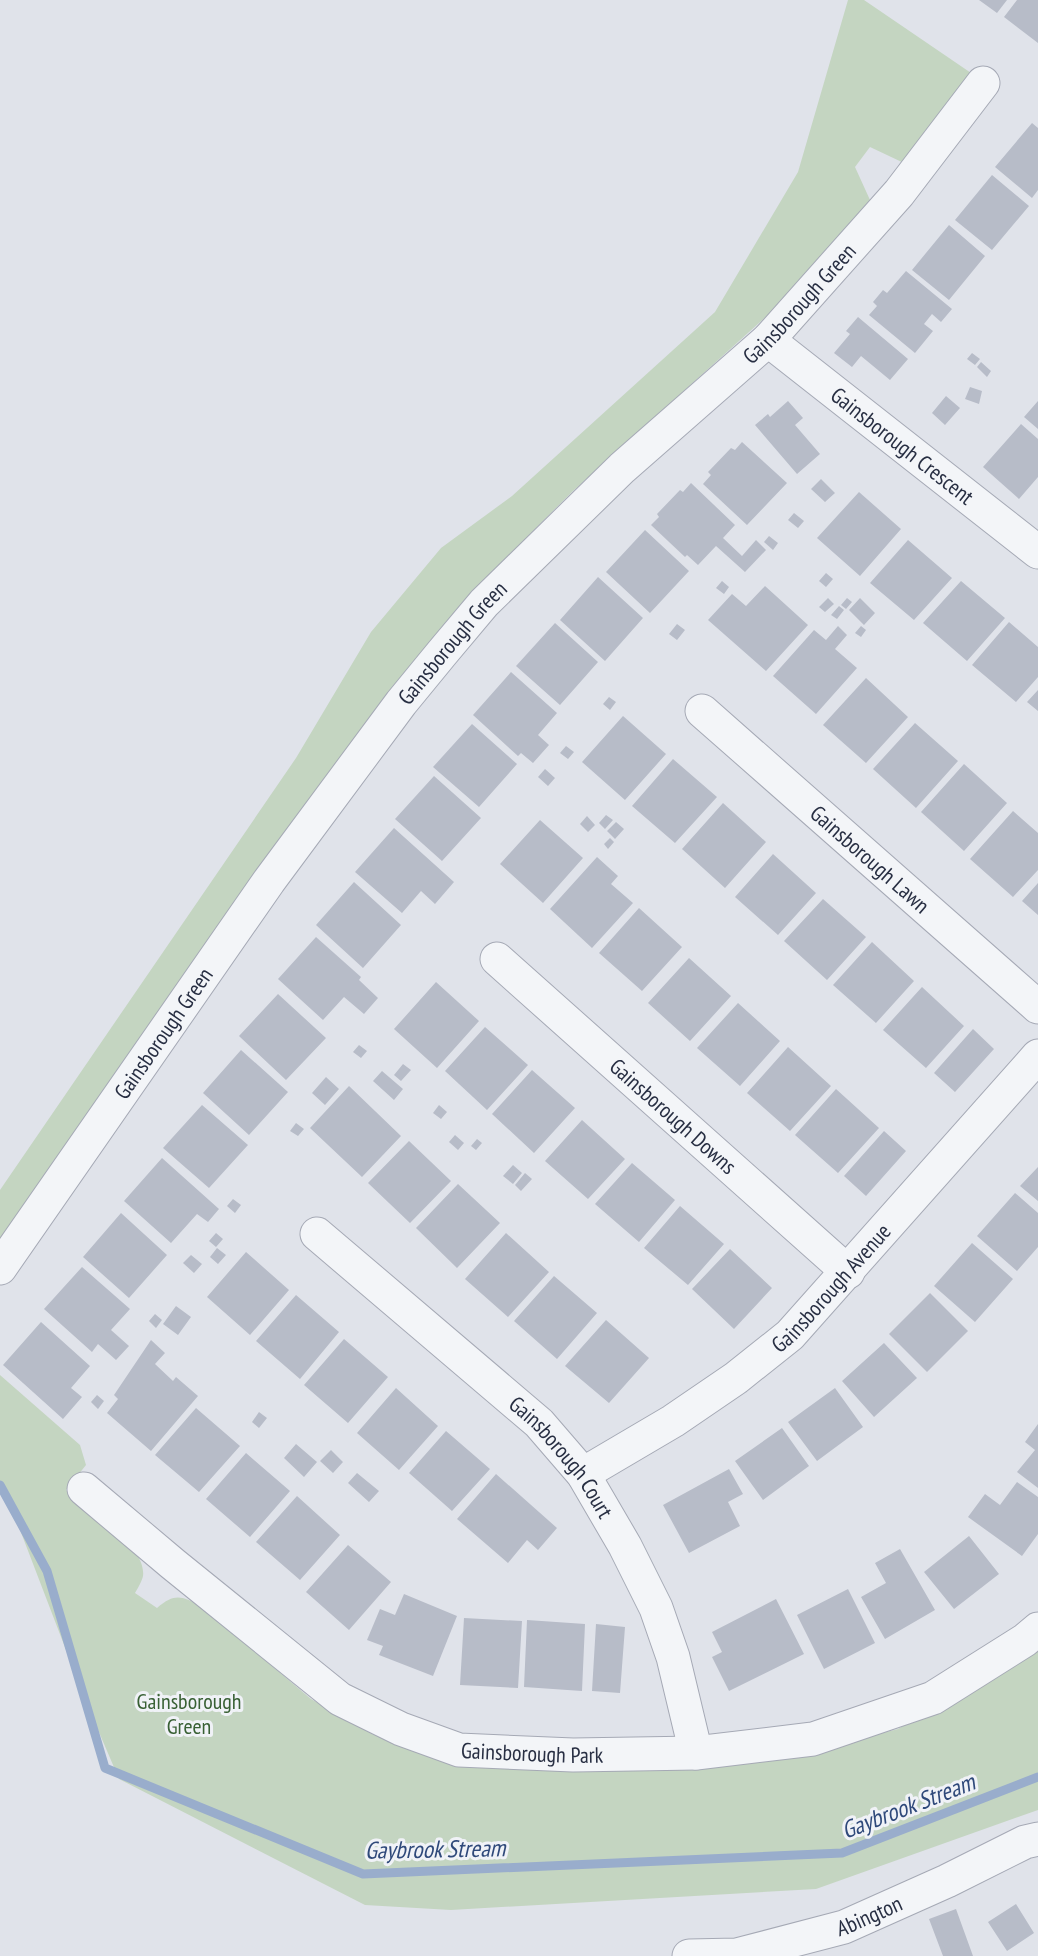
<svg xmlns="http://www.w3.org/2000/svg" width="1038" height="1956" font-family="'PT Sans Narrow',sans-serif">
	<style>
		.green { fill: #c4d5c1 }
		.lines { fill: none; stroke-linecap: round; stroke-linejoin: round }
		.stream { stroke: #99adcc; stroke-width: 9 }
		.building { fill: #b7bcc8 }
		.minor-casing { stroke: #a5a9b5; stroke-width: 35 }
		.minor { stroke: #f3f5f8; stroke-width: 33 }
		.labels { text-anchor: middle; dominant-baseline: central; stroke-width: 6; stroke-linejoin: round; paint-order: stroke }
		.street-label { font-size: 22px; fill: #282f43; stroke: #f0f2f7 }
		.park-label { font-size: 22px; fill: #386034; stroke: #f0f2f7 }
		.water-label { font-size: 24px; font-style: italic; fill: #2f497a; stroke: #f0f2f7 }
	</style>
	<rect width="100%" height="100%" fill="#e0e3ea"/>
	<path class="green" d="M848 0H864L974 75 906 164 870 147 855 167 870 200 779 305 573 491 480 584 371 717 0 1241V1190L296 758 371 632 441 548 512 496 715 312 798 172Z
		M0 1375 80 1445 86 1465 66 1490C87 1507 147 1546 143 1576 142 1581 138 1588 135 1593L157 1608C175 1593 181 1596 201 1606L311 1699 372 1734 410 1749 794 1756 898 1729 1019 1659 1038 1643V1810L816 1889 451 1910 365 1905 119 1779 84 1697 17 1522 0 1493Z"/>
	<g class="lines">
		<path class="stream" d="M0 1485 47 1571 105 1768 363 1874 842 1853 1038 1777"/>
	</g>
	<path class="building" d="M979 0H1007L997 13Z
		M1017 0H1038V43L1004 17Z
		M1032 123 1038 128V190L1032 198 995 167Z
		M992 175 1029 206 992 250 955 220Z
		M949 225 985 256 949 300 912 270Z
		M906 271 952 309 941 322 932 314 924 324 933 331 915 353 869 315 877 306 873 302 883 290 887 293Z
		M858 317 908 359 890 380 861 356 852 367 834 353 850 334 846 331Z
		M972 353 980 359 975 365 967 359Z
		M981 362 991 371 987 377 977 367Z
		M970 387 982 391 979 404 965 399Z
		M946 396 960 408 945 425 932 413Z
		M788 401 803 418 795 425 820 454 797 474 755 425 768 414 770 417Z
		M1038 401V429L1024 417Z
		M1021 424 1038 439V477L1019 499 983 467Z
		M742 442 787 483 747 525 703 484 711 475 708 472 731 448 735 450Z
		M821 479 835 493 825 502 811 489Z
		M691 483 735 525 723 538 742 556 756 540 766 550 745 572 716 546 698 565 687 555 685 557 651 525 659 517 657 514 680 490 683 492Z
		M859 492 901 529 860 576 817 538Z
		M794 513 804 521 798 528 788 520Z
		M645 530 689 571 650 613 606 572Z
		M769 536 778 543 773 550 764 542Z
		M908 540 952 578 914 620 870 583Z
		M826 573 833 579 826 587 819 581Z
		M598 577 643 618 605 661 560 620Z
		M722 581 729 587 724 594 716 588Z
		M961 581 1005 618 967 661 923 623Z
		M765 586 808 625 766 671 708 620 732 594 746 606Z
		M828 598 834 604 825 612 819 607Z
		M847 598 852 602 846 609 841 605Z
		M860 598 875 613 864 625 849 610Z
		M839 606 844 610 837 619 831 615Z
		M1009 622 1038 647V677L1016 702 972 665Z
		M555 623 598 662 560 705 516 666Z
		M677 624 685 630 677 640 669 634Z
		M838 626 847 635 835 649 857 668 816 714 773 676 814 630 826 640Z
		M861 626 866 630 861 637 855 633Z
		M511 672 557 713 538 735 549 745 533 763 521 753 518 756 473 715Z
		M866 678 908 717 866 763 823 725Z
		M1038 690V711L1027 702Z
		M609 697 616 702 610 710 603 704Z
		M623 716 666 754 625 800 582 762Z
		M915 723 958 761 916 808 873 769Z
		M472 724 517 764 479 807 433 767Z
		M566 746 574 752 568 759 560 753Z
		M673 759 717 797 675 843 632 806Z
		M964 764 1007 803 964 851 921 812Z
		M545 769 555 778 548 786 538 777Z
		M434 776 481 818 442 861 395 819Z
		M723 803 766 842 725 888 682 849Z
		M1013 811 1038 833V870L1013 897 970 859Z
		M606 815 613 820 605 829 599 823Z
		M587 816 595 825 588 832 580 824Z
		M540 820 583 858 543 903 500 864Z
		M616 822 624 829 615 839 607 831Z
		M394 828 454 882 435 904 421 891 402 913 355 872Z
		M610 838 614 842 608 849 604 844Z
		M773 854 816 893 778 935 735 897Z
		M597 857 618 876 611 884 633 903 592 948 550 909Z
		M354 882 401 925 363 968 316 925Z
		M1038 883V915L1022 901Z
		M823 899 866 937 827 980 784 941Z
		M639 908 682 947 642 991 599 953Z
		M316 937 361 977 359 980 378 998 364 1014 344 997 323 1020 278 979Z
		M872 942 914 981 876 1023 833 985Z
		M689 958 731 996 690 1041 648 1003Z
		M436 982 479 1021 437 1068 394 1029Z
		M922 987 964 1026 926 1068 883 1030Z
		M278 994 326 1038 286 1080 239 1036Z
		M738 1003 780 1041 740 1086 697 1048Z
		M485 1027 528 1065 487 1110 445 1071Z
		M973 1029 994 1049 955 1092 934 1073Z
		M359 1045 367 1051 361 1058 353 1052Z
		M788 1047 831 1086 790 1131 747 1093Z
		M241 1050 288 1092 249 1135 203 1093Z
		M403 1064 411 1070 401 1081 394 1075Z
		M532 1070 575 1108 534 1153 492 1114Z
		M382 1071 403 1089 394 1100 373 1081Z
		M326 1077 339 1089 325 1105 312 1093Z
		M349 1086 401 1136 362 1177 310 1128Z
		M836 1089 879 1128 838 1173 795 1135Z
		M202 1105 248 1145 209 1188 163 1148Z
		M439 1105 447 1112 441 1119 433 1113Z
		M582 1120 625 1159 588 1199 545 1161Z
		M296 1123 304 1129 298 1136 290 1131Z
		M884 1131 906 1151 866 1196 844 1176Z
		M455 1135 464 1143 458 1150 449 1142Z
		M477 1139 482 1143 476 1150 471 1146Z
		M409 1141 451 1181 410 1223 368 1183Z
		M162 1158 219 1209 208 1222 197 1214 171 1243 124 1201Z
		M632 1163 675 1200 639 1242 595 1204Z
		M513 1165 522 1173 513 1184 503 1176Z
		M1038 1167V1201L1020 1186Z
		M525 1173 532 1179 521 1191 515 1185Z
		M458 1184 500 1223 457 1268 416 1228Z
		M1015 1193 1038 1213V1247L1017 1271 977 1236Z
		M233 1199 241 1205 235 1213 227 1206Z
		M680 1206 724 1244 688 1285 644 1248Z
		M121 1213 167 1255 129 1298 83 1257Z
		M216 1233 223 1239 216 1247 209 1241Z
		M506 1233 549 1272 508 1317 465 1279Z
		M972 1243 1013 1279 975 1322 934 1286Z
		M217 1248 226 1255 218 1264 210 1257Z
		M730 1249 772 1288 734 1329 692 1289Z
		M246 1252 289 1290 250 1335 207 1297Z
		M191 1255 202 1264 194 1273 183 1263Z
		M82 1267 130 1309 111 1330 129 1346 116 1360 98 1344 92 1352 44 1309Z
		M554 1276 597 1313 557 1359 514 1321Z
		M930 1293 968 1331 927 1372 889 1334Z
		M296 1295 339 1332 300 1379 256 1341Z
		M176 1306 191 1317 178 1335 163 1324Z
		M155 1314 162 1320 156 1328 149 1321Z
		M606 1320 649 1358 609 1403 565 1366Z
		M41 1322 90 1366 71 1388 82 1397 63 1419 3 1365Z
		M344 1339 388 1377 348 1423 304 1385Z
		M151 1340 165 1353 155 1364 173 1381 176 1377 198 1396 151 1451 107 1413 118 1399 114 1395Z
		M884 1343 917 1378 874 1417 842 1381Z
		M396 1388 438 1426 399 1470 357 1433Z
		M835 1388 863 1427 817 1461 788 1422Z
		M97 1395 104 1401 98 1409 91 1402Z
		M196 1408 240 1446 199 1492 155 1455Z
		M259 1412 267 1418 259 1428 252 1422Z
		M1038 1424V1488L1017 1472 1035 1450 1025 1442Z
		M782 1428 809 1466 763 1500 735 1461Z
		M446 1431 490 1469 452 1511 409 1473Z
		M296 1444 317 1462 304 1477 284 1458Z
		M331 1450 343 1462 333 1473 320 1461Z
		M246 1453 290 1491 250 1537 206 1499Z
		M729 1469 743 1494 728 1502 740 1526 689 1553 663 1505Z
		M357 1473 379 1491 369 1502 348 1483Z
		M496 1474 557 1528 538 1550 527 1540 508 1563 457 1519Z
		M1017 1482 1038 1497V1534L1022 1556 968 1517 985 1494 1000 1505Z
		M297 1496 340 1535 300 1580 256 1542Z
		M969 1536 999 1574 954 1609 924 1572Z
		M348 1545 391 1582 349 1630 306 1592Z
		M900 1549 935 1610 885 1639 861 1597 886 1583 875 1563Z
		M848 1589 875 1643 824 1669 797 1615Z
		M404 1594 457 1616 433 1676 379 1655 383 1646 367 1640 380 1609 395 1615Z
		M776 1599 804 1654 729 1691 712 1657 722 1652 712 1632Z
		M464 1618 522 1621 518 1688 460 1685Z
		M527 1620 585 1624 582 1691 524 1687Z
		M596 1624 625 1627 620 1693 592 1691Z
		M1016 1904 1034 1933 1007 1951 988 1922Z
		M956 1909 973 1956H943L929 1919Z"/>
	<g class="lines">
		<defs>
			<g id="minor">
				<path id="s1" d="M768 340 1038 552"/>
				<path id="s2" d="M702 711 1038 1007"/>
				<path id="s3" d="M497 959 848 1272"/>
				<path id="s4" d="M317 1234 539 1423 583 1474 625 1546 656 1608 673 1657 696 1753"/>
				<path id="s5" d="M0 1268 269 881 401 703 442 653 484 603 622 468 768 340 899 193 983 83"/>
				<path id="s6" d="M583 1474 673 1421 736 1378 790 1335 1038 1056"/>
				<path id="s7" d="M84 1489 173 1564 340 1699 401 1729 459 1750 573 1755 696 1753 813 1739 933 1698 1025 1640 1038 1629"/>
				<path id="s8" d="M689 1956 737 1955 844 1927 947 1881 1025 1842 1038 1839"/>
			</g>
		</defs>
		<use href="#minor" class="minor-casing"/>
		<use href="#minor" class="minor"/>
	</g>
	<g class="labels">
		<g class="street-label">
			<text stroke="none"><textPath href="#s5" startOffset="1258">Gainsborough Green</textPath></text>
			<text stroke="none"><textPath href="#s1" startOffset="171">Gainsborough Crescent</textPath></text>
			<text stroke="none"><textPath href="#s5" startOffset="772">Gainsborough Green</textPath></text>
			<text stroke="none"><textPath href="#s2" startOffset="224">Gainsborough Lawn</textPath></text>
			<text stroke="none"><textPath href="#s5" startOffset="286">Gainsborough Green</textPath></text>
			<text stroke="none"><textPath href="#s3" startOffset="236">Gainsborough Downs</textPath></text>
			<text stroke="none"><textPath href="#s6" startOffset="312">Gainsborough Avenue</textPath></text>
			<text stroke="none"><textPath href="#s4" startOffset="332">Gainsborough Court</textPath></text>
			<text stroke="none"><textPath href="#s7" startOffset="534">Gainsborough Park</textPath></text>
			<text stroke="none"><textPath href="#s8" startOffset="186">Abington</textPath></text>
		</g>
		<g class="park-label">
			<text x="189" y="1701">Gainsborough<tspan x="189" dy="25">Green</tspan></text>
		</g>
		<g class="water-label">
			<text transform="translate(908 1806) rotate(-21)">Gaybrook Stream</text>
			<text transform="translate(435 1849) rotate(-1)">Gaybrook Stream</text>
		</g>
	</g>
</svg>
